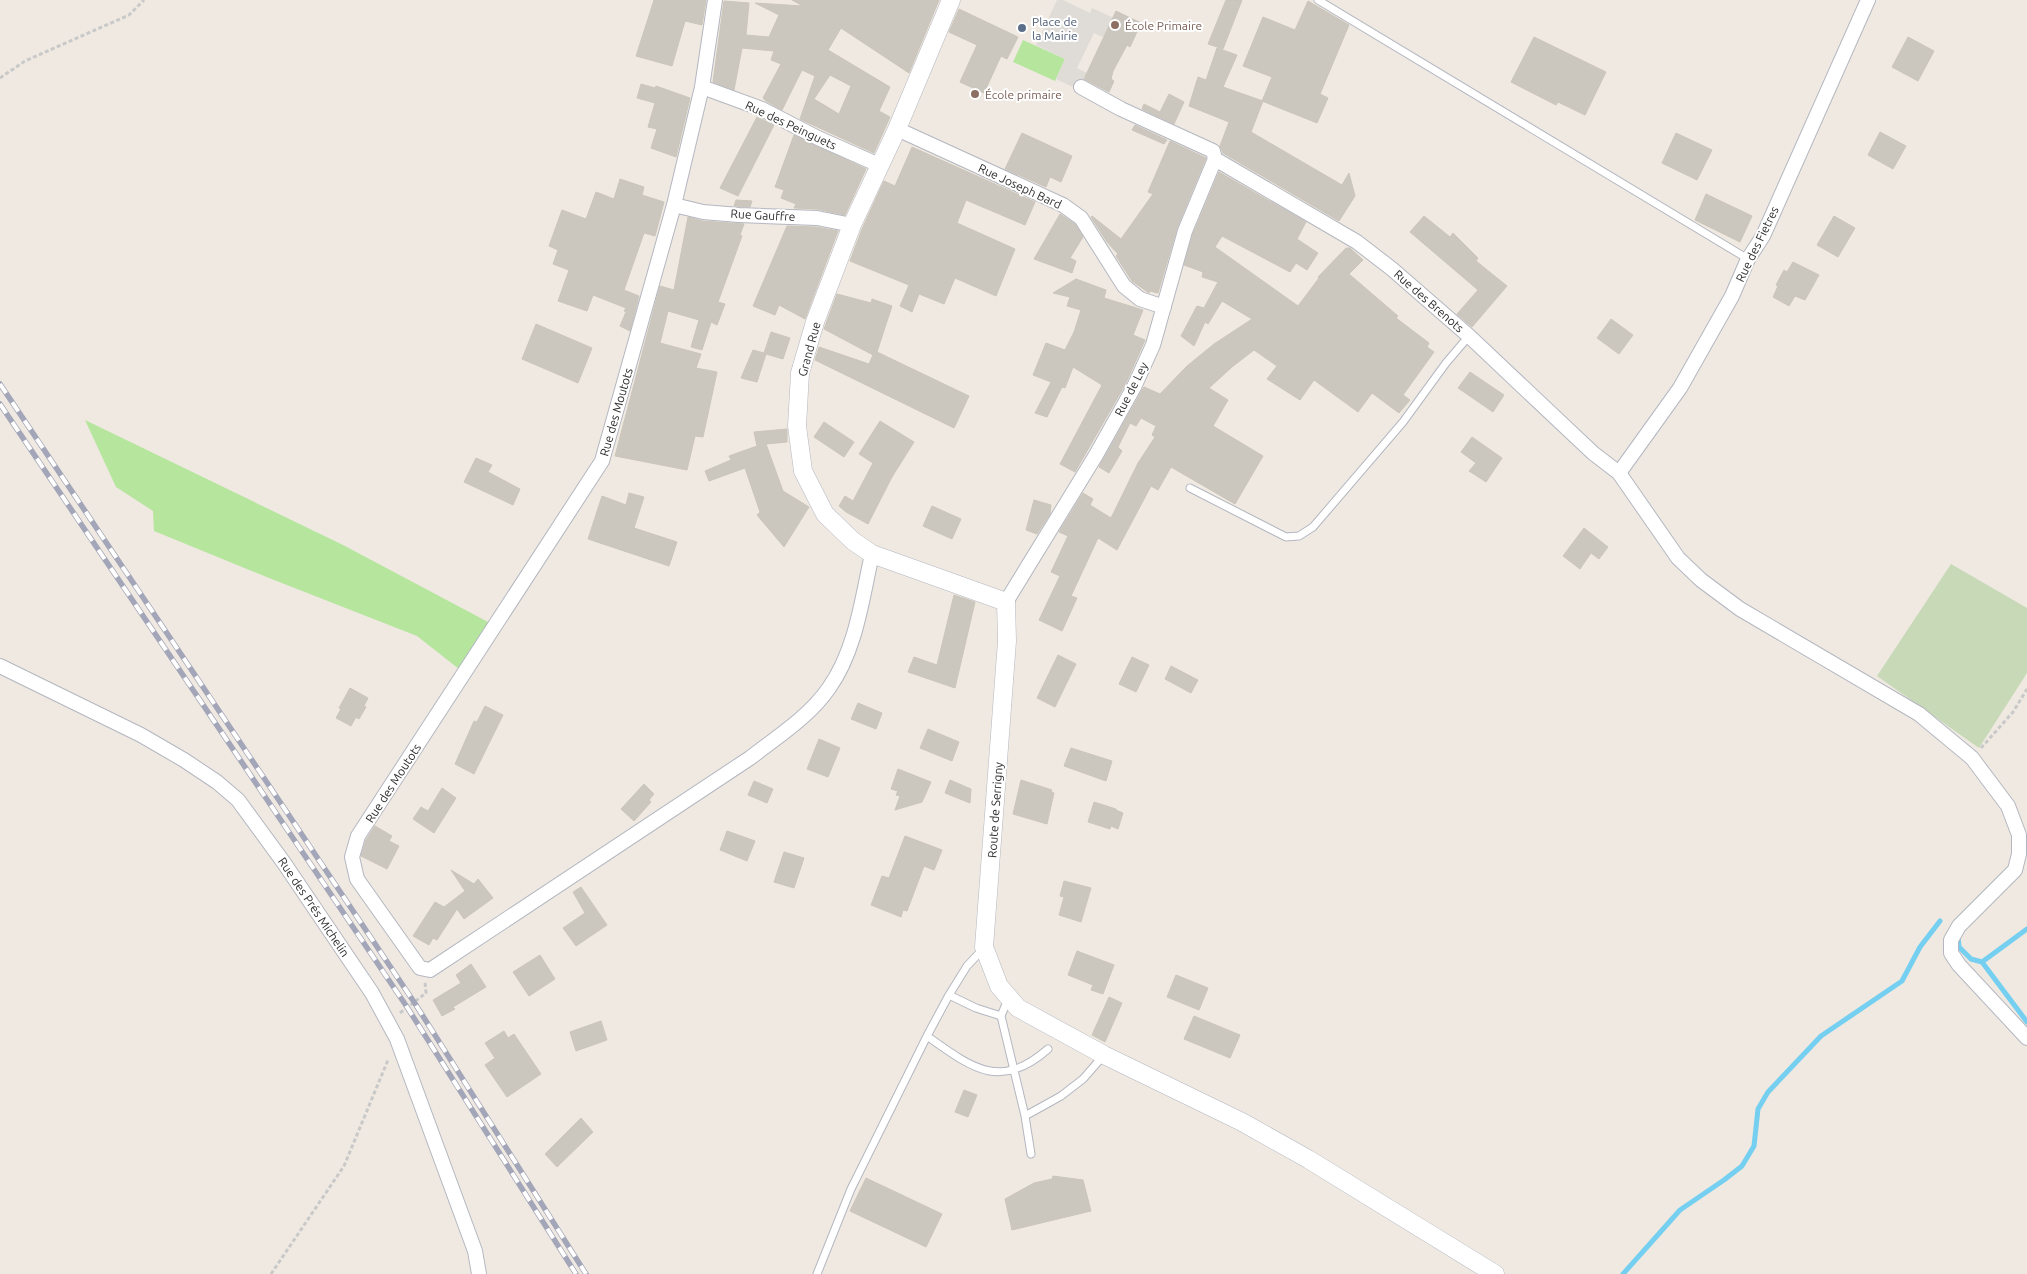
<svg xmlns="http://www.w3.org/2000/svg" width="2027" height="1274" font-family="Ubuntu,sans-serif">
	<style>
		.green { fill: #b6e59e }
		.cemetery { fill: #c8d9b8 }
		.plaza { fill: #dfdcd8 }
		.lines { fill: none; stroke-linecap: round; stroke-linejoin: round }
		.stream { stroke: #75cff0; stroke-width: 5 }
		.building { fill: #cbc7bf; stroke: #cbc5ba; fill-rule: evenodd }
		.service-casing { stroke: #b4b7c1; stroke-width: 9 }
		.minor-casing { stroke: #b4b7c1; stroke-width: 16 }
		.tertiary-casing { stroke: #b4b7c1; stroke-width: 19 }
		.path { stroke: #c9c9c9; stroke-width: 3; stroke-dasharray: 4 2.5; stroke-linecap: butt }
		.service { stroke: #fff; stroke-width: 7 }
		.minor { stroke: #fff; stroke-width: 14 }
		.tertiary { stroke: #fff; stroke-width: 18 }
		.rail-casing { stroke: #a3a6b8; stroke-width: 5.5 }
		.rail { stroke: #fff; stroke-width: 4; stroke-dasharray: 11; stroke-linecap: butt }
		.education-dot { fill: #8d6e63; stroke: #fff; stroke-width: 2 }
		.service-dot { fill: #5c6f8a; stroke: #fff; stroke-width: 2 }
		.labels { text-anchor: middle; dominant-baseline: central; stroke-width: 4; stroke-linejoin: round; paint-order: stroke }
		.service-label { font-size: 12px; fill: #4e5e75; stroke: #fff; text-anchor: start }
		.education-label { font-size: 12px; fill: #785e54; stroke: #fff; text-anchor: start }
		.street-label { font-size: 12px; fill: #2e2e2e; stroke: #fff }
	</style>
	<rect width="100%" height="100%" fill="#efe9e1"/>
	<path class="green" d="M1023 40 1065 59 1055 81 1013 62Z
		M85 420 343 545 490 623 459 669 417 636 269 578 154 531 153 511 116 487Z"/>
	<path class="cemetery" d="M1951 564 2027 608V673L1979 748 1877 676Z"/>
	<path class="plaza" d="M1057 0H1063L1090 13 1092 8 1114 18 1103 37 1094 33 1077 68 1087 73 1079 90 1056 79 1065 59 1036 45Z"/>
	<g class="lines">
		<path class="stream" d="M1958 936 1959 947 1971 959 1982 962 2027 929
			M1982 962 2027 1022
			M1623 1274 1680 1210 1724 1180 1742 1166 1754 1146 1758 1109 1768 1092 1821 1036 1902 981 1920 947 1940 921"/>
	</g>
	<path class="building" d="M654 0H706L702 25 685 21 672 66 636 56Z
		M792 0H939L909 73 841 28 828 50 890 87 879 111 890 117 874 153 800 119 815 76 802 70 782 110 766 101 763 98 781 64 771 60 774 51 742 48 734 90 713 82 724 1 749 3 746 35 769 37 779 15 755 3 803 6ZM830 75 851 86 839 114 814 99Z
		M1226 0H1242L1223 49 1208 44Z
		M1308 1 1349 25 1320 94 1328 98 1317 123 1262 101 1272 77 1243 66 1263 17 1295 30Z
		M959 9 1018 37 1007 59 1001 56 984 93 960 82 977 45 949 32Z
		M1116 11 1141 23 1130 47 1127 45 1113 71 1111 79 1114 81 1109 92 1084 79Z
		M1534 37 1606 72 1585 115 1558 102 1556 105 1511 82Z
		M1908 37 1934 51 1918 81 1892 67Z
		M1217 48 1237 55 1223 87 1263 101 1251 132 1342 185 1349 173 1355 196 1339 221 1223 153 1220 146 1229 122 1189 106 1198 77 1206 80Z
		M641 84 655 88 656 86 690 98 676 157 651 148 657 129 648 127 655 103 637 98Z
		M1169 94 1184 102 1174 124 1142 109 1144 104 1160 112Z
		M757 117 774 125 738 196 720 188Z
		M1135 125 1167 140 1164 144 1132 130Z
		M1880 132 1906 146 1893 169 1868 155Z
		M1022 133 1072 156 1061 182 1050 177 1046 187 1005 169Z
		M1676 133 1712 150 1697 180 1662 163Z
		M794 135 866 169 845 215 817 209 794 208 796 204 781 198 784 190 775 187Z
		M1170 141 1206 158 1177 228 1158 293 1150 291 1149 293 1132 281 1116 256 1118 254 1107 242 1091 217 1092 216 1121 239 1153 194 1148 192Z
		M912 147 1035 202 1025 225 966 200 957 223 1015 249 996 296 955 278 944 304 919 294 912 312 900 306 909 285 850 261 862 229 884 181 895 186Z
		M1219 172 1306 222 1297 239 1318 253 1307 270 1296 263 1290 272 1222 236 1215 247 1298 306 1319 278 1318 277 1346 248H1350L1363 260 1349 274 1398 316 1396 318 1429 343 1427 347 1434 352 1403 395 1410 400 1399 413 1372 393 1358 412 1314 380 1300 400 1267 379 1277 366 1254 350 1232 367 1209 388 1228 400 1213 426 1263 456 1235 504 1171 467 1158 490 1151 486 1117 550 1098 538 1071 596 1077 598 1062 631 1039 620 1060 576 1051 572 1068 536 1059 532 1083 493 1093 499 1090 505 1111 518 1138 463 1155 437 1152 435 1156 426 1141 418 1136 426 1130 423 1118 447 1122 451 1109 473 1099 467 1144 387 1160 394 1187 366 1214 344 1252 319 1222 301 1208 324 1205 322 1194 346 1181 336 1197 306 1204 308 1218 282 1202 277 1203 272 1184 265 1193 234Z
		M620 179 644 187 642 195 664 202 655 236 644 233 624 290 639 296 630 331 620 326 626 312 624 311 626 308 593 295 587 311 558 301 569 270 553 264 558 250 549 246 562 210 586 219 596 192 614 199Z
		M1706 194 1752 216 1740 242 1695 220Z
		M736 200 752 201 750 207 734 206Z
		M1060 214 1075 224 1083 237 1070 258 1076 261 1072 273 1034 259Z
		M1424 216 1450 237 1453 233 1478 258 1476 261 1507 286 1472 327 1457 314 1478 290 1410 232Z
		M1834 216 1855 228 1838 257 1817 245Z
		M688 217 702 221 744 224 740 235 742 236 718 302 725 304 717 325 711 322 702 350 691 347 699 320 668 311 660 343 701 354 696 368 717 372 703 437 695 436 687 470 615 456 660 286 674 290Z
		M787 226 816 227 838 231 805 319 779 305 775 315 753 306Z
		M1793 262 1819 275 1805 300 1795 296 1789 306 1773 297 1778 286 1776 285 1784 270 1787 272Z
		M1076 279 1106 290 1104 298 1143 310 1133 335 1145 340 1126 383 1075 472 1060 464 1102 385 1073 367 1065 388 1062 387 1047 417 1035 413 1051 382 1033 375 1046 343 1065 350 1074 332 1081 310 1067 306 1070 297 1053 293Z
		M837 294 871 303 872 299 892 306 877 352 969 396 954 428 815 360 819 347 869 364 873 355 824 329Z
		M1611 319 1633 335 1619 354 1597 338Z
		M536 324 592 348 578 383 522 359Z
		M771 332 790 338 783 359 766 354 757 382 741 378 753 350 764 353Z
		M1470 372 1504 395 1493 412 1458 388Z
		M880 421 914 442 892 477 868 524 846 512 839 506 845 496 853 501 873 463 859 454Z
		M824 422 854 442 844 457 814 437Z
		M787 429V442L766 444 783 491 809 507 784 547 757 515 760 512 745 468 709 481 705 471 731 460 729 456 757 446 754 432Z
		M1472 437 1502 458 1486 482 1469 471 1476 463 1461 452Z
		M476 458 492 465 488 472 520 489 513 505 464 482Z
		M629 493 644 497 634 528 677 542 669 566 588 539 602 496 626 505Z
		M1034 500 1051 505 1050 514 1037 534 1026 530Z
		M932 506 961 519 952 539 923 526Z
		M1584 528 1608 547 1599 559 1591 553 1580 569 1563 556Z
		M954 595 975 602 955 688 908 672 914 657 937 665Z
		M1058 655 1076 664 1055 707 1037 698Z
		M1132 657 1149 665 1136 692 1119 684Z
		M1171 666 1198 680 1191 693 1165 679Z
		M350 688 368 698 364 706 366 707 359 719 356 717 351 726 336 718 341 709 339 708Z
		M858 703 882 713 876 729 851 719Z
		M485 706 503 715 474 774 455 764 474 721 477 722Z
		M928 729 959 742 952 761 920 748Z
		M819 739 840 748 828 777 807 769Z
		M1071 748 1112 761 1106 781 1064 766Z
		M898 769 931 782 922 802 895 810 900 796 896 795 898 791 891 789Z
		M950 780 971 789 970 803 945 793Z
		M1021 780 1052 790 1051 792 1054 793 1047 824 1013 814Z
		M754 781 773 789 767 803 748 795Z
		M644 784 654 794 649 800 651 802 634 821 621 809Z
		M442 788 456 798 434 833 413 819 421 807 428 811Z
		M1094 802 1116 809V810L1123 813 1118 829 1111 826 1110 829 1088 822Z
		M375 826 392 836 389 841 399 846 387 869 361 856 366 840Z
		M727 831 755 841 747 861 720 850Z
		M905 836 942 850 934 870 924 866 907 911 903 910 901 917 871 905 882 876 889 878Z
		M784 852 804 858 794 888 774 882Z
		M451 870 474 884 478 879 493 898 464 919 457 909 437 940 433 938 429 945 413 936 435 902 444 907 465 891Z
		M1064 881 1091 888 1081 922 1059 915 1064 897 1060 896Z
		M581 887 607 925 576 946 563 928 585 913 573 892Z
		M1077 951 1114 965 1103 994 1091 990 1093 985 1068 975Z
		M540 955 555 979 529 996 513 972Z
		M471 964 486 987 453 1007 455 1009 442 1016 433 1000 461 983 456 975Z
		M1176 975 1208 988 1199 1010 1167 997Z
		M1109 997 1122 1003 1105 1042 1092 1035Z
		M1194 1016 1240 1035 1230 1058 1184 1039Z
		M601 1021 607 1040 576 1051 570 1032Z
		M504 1031 508 1038 514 1034 541 1074 507 1097 485 1065 495 1058 485 1043Z
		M964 1090 977 1095 968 1117 955 1112Z
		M581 1118 593 1132 557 1167 545 1154Z
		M1053 1176 1083 1180 1091 1211 1012 1230 1005 1199 1034 1183 1052 1179Z
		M866 1178 942 1214 926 1247 850 1211Z"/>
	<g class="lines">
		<defs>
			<path id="service" d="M1318 0 1748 259
				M1190 488 1286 537 1299 536 1313 527 1403 422 1446 363 1469 336
				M949 995 976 1008 1001 1016
				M1008 999 1001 1016 1025 1116 1031 1154
				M927 1036C972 1068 1000 1091 1048 1049
				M1025 1116 1061 1096 1083 1079 1104 1055
				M817 1274 851 1189 927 1036 949 995 967 966 983 949"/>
			<path id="minor" d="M715 0 702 87 674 205 602 461 358 836 352 857 357 879 420 968 430 970 750 758C777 737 809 717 829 688 856 650 862 599 872 554
				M702 87 762 109 818 138 879 165
				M1081 87 1121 109 1213 151 1215 159
				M897 129 1063 205 1081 218 1124 286 1140 299 1164 307
				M1215 159 1357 242 1392 269 1469 336 1593 453 1619 473 1678 558 1701 580 1740 609 1919 714 1972 758 2008 806 2019 835V854L2015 870 1959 926 1951 940V953L1959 965 2027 1038
				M674 205 703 212 739 215 817 218 852 225
				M1619 473 1680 388 1732 296 1748 259 1763 236 1868 0
				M1006 602 1096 455 1134 387 1153 345 1185 231 1215 159
				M0 666 141 735 184 760 217 782 238 800 284 863 372 993 397 1039 475 1251 479 1274"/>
			<path id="tertiary" d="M951 0 897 129 852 225 815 322 800 373 797 426 803 471 825 514 853 541 872 554 1006 602 1007 641 984 947 999 986 1018 1008 1104 1055 1242 1122 1308 1159 1495 1274"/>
		</defs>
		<use href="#service" class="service-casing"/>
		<use href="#minor" class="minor-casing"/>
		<use href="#tertiary" class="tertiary-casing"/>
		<path class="path" d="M0 78 25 61 129 15 144 0
			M1981 748 2013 712 2027 689
			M400 1013 426 993 425 982
			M271 1274 344 1166 388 1060"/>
		<use href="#service" class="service"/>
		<use href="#minor" class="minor"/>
		<use href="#tertiary" class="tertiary"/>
		<defs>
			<path id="rail" d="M0 384 414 1002 586 1274
				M0 404 407 1007 576 1274"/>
		</defs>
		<use href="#rail" class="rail-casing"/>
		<use href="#rail" class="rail"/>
	</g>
	<g class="education-dot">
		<circle cx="1115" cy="25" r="5"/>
		<circle cx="975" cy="94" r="5"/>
	</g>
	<circle class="service-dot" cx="1022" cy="28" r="5"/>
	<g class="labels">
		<g class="service-label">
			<text x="1032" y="21">Place de<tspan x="1032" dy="14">la Mairie</tspan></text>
		</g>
		<g class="education-label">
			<text x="1125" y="25">École Primaire</text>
			<text x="985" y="94">École primaire</text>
		</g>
		<g class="street-label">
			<text transform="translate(791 125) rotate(25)">Rue des Peinguets</text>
			<text transform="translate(1020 186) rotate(25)">Rue Joseph Bard</text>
			<text transform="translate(763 215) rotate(3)">Rue Gauffre</text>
			<text transform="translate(1757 244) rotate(-64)">Rue des Fietres</text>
			<text transform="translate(1429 301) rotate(41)">Rue des Brenots</text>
			<text transform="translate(809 349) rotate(-75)">Grand Rue</text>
			<text transform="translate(1131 389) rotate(-63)">Rue de Ley</text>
			<text transform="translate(616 412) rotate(-74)">Rue des Moutots</text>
			<text transform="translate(393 783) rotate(-57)">Rue des Moutots</text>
			<text transform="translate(995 810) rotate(-86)">Route de Serrigny</text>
			<text transform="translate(314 907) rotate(56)">Rue des Prés Michelin</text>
		</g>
	</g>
</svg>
